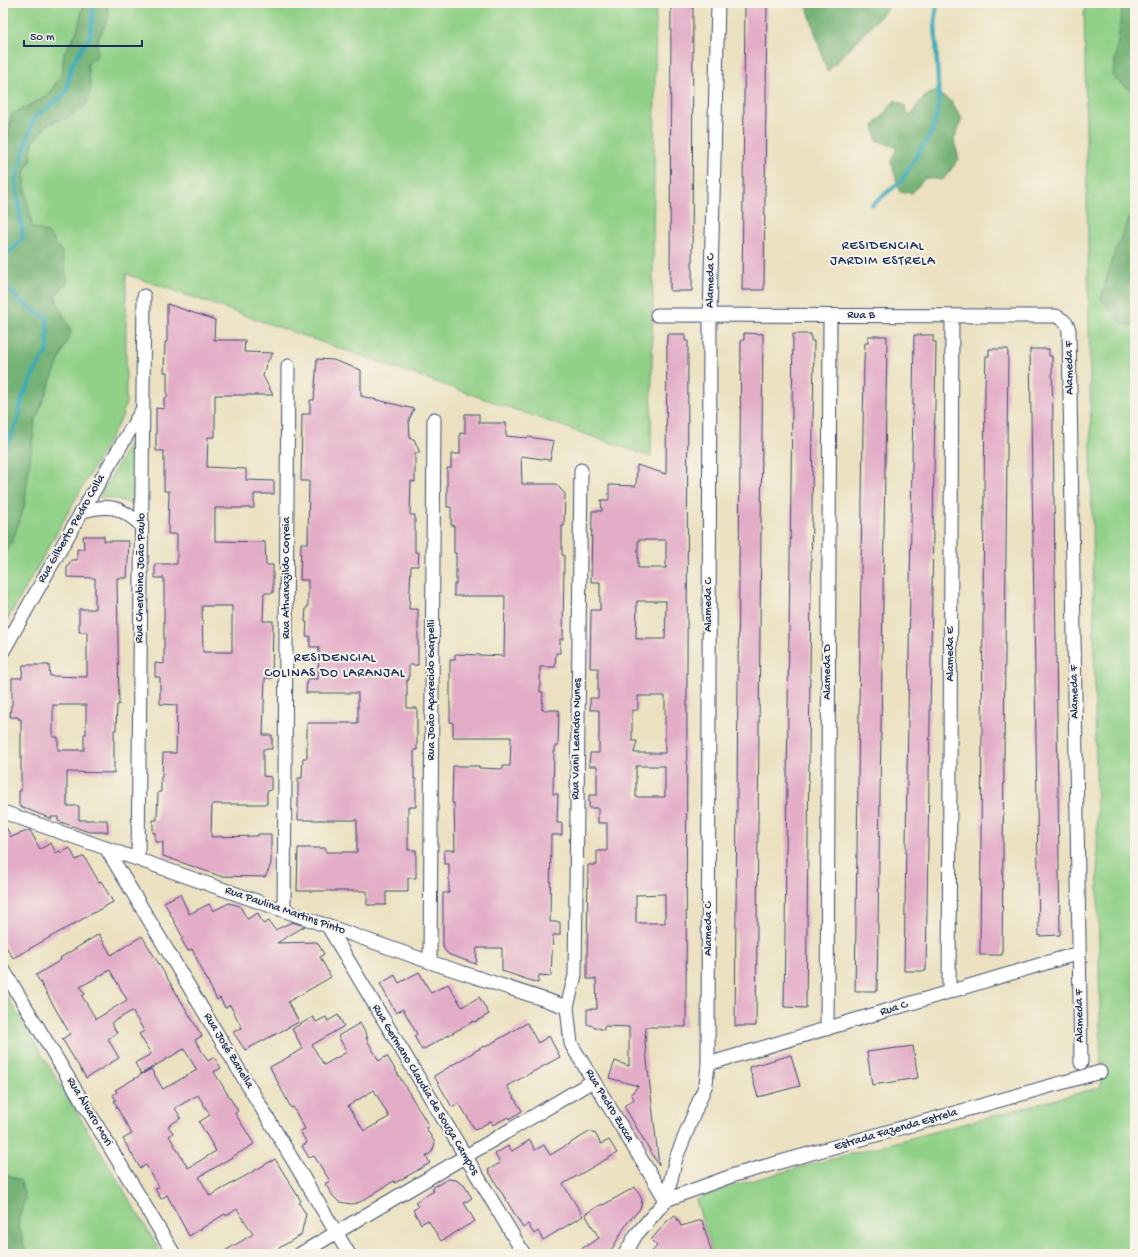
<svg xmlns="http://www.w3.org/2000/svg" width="1138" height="1257" font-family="'Gochi Hand',sans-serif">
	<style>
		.green { fill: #90d087; stroke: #568072 }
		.forest { fill: #74b274; stroke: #487069 }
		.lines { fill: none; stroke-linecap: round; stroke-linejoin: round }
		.stream { stroke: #3baab8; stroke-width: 4.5 }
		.building { fill: #e3acc7; fill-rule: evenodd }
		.minor-casing { stroke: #3a4a6d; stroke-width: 15 }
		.minor { stroke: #fff; stroke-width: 13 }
		.labels { text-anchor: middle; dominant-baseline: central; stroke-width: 4; stroke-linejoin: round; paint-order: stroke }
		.street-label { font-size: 12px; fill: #1b2f5e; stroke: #f7f3e8 }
		.neighbourhood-label { font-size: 13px; letter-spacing: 1px; fill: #1b2f5e; stroke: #f7f3e8 }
	</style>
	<rect width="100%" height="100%" fill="#f7f3e8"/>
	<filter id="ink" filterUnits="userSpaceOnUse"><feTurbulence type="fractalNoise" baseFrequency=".025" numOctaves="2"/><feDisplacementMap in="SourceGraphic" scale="8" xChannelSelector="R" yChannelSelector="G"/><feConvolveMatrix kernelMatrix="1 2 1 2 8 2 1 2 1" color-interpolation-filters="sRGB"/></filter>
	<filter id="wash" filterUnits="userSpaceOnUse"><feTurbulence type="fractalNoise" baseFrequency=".012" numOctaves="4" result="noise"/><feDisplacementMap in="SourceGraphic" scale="16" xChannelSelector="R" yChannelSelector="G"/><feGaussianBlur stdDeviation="0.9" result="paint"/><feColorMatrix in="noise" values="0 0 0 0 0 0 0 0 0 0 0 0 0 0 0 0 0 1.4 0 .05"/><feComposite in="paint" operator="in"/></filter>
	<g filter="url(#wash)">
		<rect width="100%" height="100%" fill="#ebe1c0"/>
		<path class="green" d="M3 3H84L77 31 64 54 62 72 51 92 38 101 12 114 5 151 3 178 9 208 3 223Z
			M105 3H656L651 457 126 274V403L122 417 3 628V556L12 542 24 507 35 421 70 331 55 297 68 281 48 233 32 227 27 200 24 172 31 160 32 144 49 123 70 117 91 87 87 64 97 56 98 39 110 15Z
			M1084 3H1123L1113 77 1135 94V212L1128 220 1122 324 1135 325V1254H712L696 1200 700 1198 735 1185 1101 1087Z
			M132 440 134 441 133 505 117 499 99 497Z
			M5 993 162 1254H26L18 1220 25 1199 21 1181 3 1173V1005Z"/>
		<path class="forest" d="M84 3H105L110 15 98 39 97 56 87 64 91 87 87 104 70 117 49 123 32 144 31 160 24 172 27 200 32 227 48 233 61 251 68 281 55 297 71 331 35 421 24 507 12 542 3 556V337L6 332 3 327V223L9 208 3 179 5 151 12 114 38 101 51 92 62 72 64 54 77 31Z
			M806 3H893L827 72Z
			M1123 3H1135V94L1113 77Z
			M933 91 950 100 962 119 954 140 959 159 943 180 925 178 912 193 900 192 891 162 897 148 876 140 874 126 895 100 905 105 907 115 910 116 921 100Z
			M1135 212V325L1122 324 1101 299C1108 274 1119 231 1135 212Z
			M3 1173 21 1181 25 1199 18 1220 26 1254H3Z"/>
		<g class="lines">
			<path class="stream" d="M872 205 901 181 933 130 939 103 935 22 937 3
				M3 259 23 238 16 181 33 119 66 93 72 64 90 36 94 3
				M1131 279 1135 270
				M3 284 22 303 47 318 48 350 37 367 22 399 17 423 3 453"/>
		</g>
		<g id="blocks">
			<path class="building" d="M671 3H693L692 291H670Z
				M745 3H767L764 290H742Z
				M167 304 215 320 214 340H245L244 352 273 353 266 364 263 376 273 395H215V437H208L207 467 246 469V480L274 481V494H254V508H215V541L265 542 266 565H273V593H264L263 621H273L272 678H265L263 735H272V749H263V776L271 777V790L267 791V804H212L211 837 258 836V834H271V863L269 869 265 877 220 876 163 856V842H155V833H153V820H157L158 792H161V777H162L163 753H176L177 705 160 704V677H155V663L164 664V578H155V564H177V534H168L169 491H164V451H156V408L164 409V398H167V372H164L165 342H167ZM202 606H232V652H203Z
				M744 333 763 334 756 1026H735L741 340H744Z
				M667 334H685V341H688L686 1017V1027H646L645 1043 659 1166 624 1106 634 1099 631 1094 638 1086 609 1078 615 1061 629 1066V1027L604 1026V1030L587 1024V1009H597L596 979H587V965L588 865H597V851H607V823H598V808H589V795H597V766H589L590 753H599V710H590V698H598V668H590L591 610H600V582H591L592 511H602L601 500H609V485L636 486 637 465 666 474ZM638 540H666V568H638ZM637 601H666L665 639H636ZM638 696H665V753H634L637 741H632V710H638ZM636 766H665V797H636ZM665 894V923H636V895Z
				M793 334H811V341H814L806 1008 784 1007Z
				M914 335H933V342H936L926 971H904Z
				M868 336H887L877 991H855L864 361 865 343H868Z
				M989 349H1008L1002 955H980L985 386 986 356H989Z
				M1030 349H1049V356H1052L1060 935 1039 936Z
				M317 359 333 360 361 370V396L414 409 409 420 410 439H414L420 453H415V482L411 481 410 515H415V552H419L418 566H411L409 609H418V665H409V680H407V708H417V750H414V779H416V807H408V850H416V878H408V892H386V905H367V891H297L298 848H326V852H357V820H298V778H302L303 758H307V723H358V693H306L307 679H318L319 647H310V636H306L307 622H305L306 608 308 607V580H300L301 543H308L309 481H301L302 414H310V400H314Z
				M465 414H479V423H506V436L527 438 528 437 554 441 550 460 521 456 522 484H556L565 494 564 526H562V555H564L563 639H560V653H556L555 667H540V692H543L542 710H559L558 746H555V752H554L553 794H558L557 823H562V835H551L550 922H560V935H553L551 976 539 975 538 983 502 971V948H477L476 964 450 955 446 952 443 947V893H449V864H444V850H455L454 803H452L453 766H479V768L503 769V766H510L511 737H453V723L450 722V660H455V654L504 656 505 596H454V584H456V553H454V525H451V507H447V468H451V454H460V433H465Z
				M83 536H104V541H129L127 578H117L119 705H117L116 730H114V773L67 772V806H79V820H107L108 832H89L58 821V817H51L52 819 19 806V791H21V719H18V717H10L11 705H12V678H22L23 665H49L50 676 87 677V632H79V609H95V578L67 577V567L71 560H77V549H84ZM53 705H86V734H84V750H58V737H53Z
				M3 821 11 837 30 830 40 849 51 843 56 853 60 851 61 853 70 848 76 860 84 856 99 882 101 881 113 902 13 958 3 942Z
				M180 894 189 914 209 904 213 911 229 903 240 906 247 919 258 913 263 924 269 921 275 930 292 922 305 926 277 943 317 942 324 954 320 957 331 977 288 1002 299 1022 245 1050 233 1032 242 1028 230 1005 225 1008 220 998 217 1000 192 949 188 951 181 939 183 938 164 902Z
				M99 934 111 955 142 936 202 1036 195 1040 208 1061 214 1057 221 1068 214 1072 238 1111 235 1113 254 1144 199 1177 210 1196 275 1159 301 1201 299 1203 306 1214 301 1235 269 1254H220L253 1234 237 1209 226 1216 225 1214 189 1236 167 1195 161 1199 155 1189 159 1187 146 1165 140 1168 123 1139 132 1134 116 1106H117L114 1101 116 1100 113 1095 117 1092 115 1090 151 1069 163 1089 197 1070 184 1049 141 1074 135 1063 151 1054 139 1034 144 1031 132 1011 111 1023 117 1033 108 1039 119 1058 86 1078 62 1039 70 1034 36 975 61 960 60 958ZM110 970 127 1000 96 1019 82 996 85 994 80 987ZM198 1095 210 1115 199 1122 216 1151 188 1168 169 1136 173 1133 168 1126 181 1118 175 1108Z
				M419 972 431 993 448 984 462 1007 479 997 489 1014 475 1022 474 1021 422 1050 414 1036 417 1034 403 1009 396 1013 380 984 395 975 399 983Z
				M338 1015 344 1026 312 1045 324 1065 347 1052 338 1036 360 1023 368 1038H366L379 1061 387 1056 429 1126 426 1128 435 1143 432 1152 426 1156 430 1163 395 1183 394 1181 360 1202 352 1204 339 1202 333 1196 325 1184 330 1181 314 1156 309 1158 302 1146 307 1143 300 1131 305 1129 293 1107 291 1108 270 1067 303 1049 292 1029 313 1017 316 1022 326 1017 328 1021ZM374 1090 389 1117 364 1131 348 1106Z
				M527 1023 538 1043 549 1036 560 1057 507 1086 522 1111 509 1119 508 1117 493 1125 491 1121 475 1130 459 1103 452 1107 434 1076 484 1046 485 1047Z
				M913 1046 918 1078 872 1085 867 1052Z
				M791 1055 800 1086 758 1097 749 1067Z
				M591 1131 593 1134 595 1133 601 1144 609 1140 617 1153 563 1184 583 1216 543 1240 538 1231 534 1234 528 1224 523 1228 488 1170 500 1163 495 1154 508 1146 512 1151 530 1140 535 1150 544 1145 550 1155Z
				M448 1179 456 1180 464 1185 472 1198 464 1203 475 1221 441 1241 428 1220 421 1224 413 1210 418 1207 415 1202 434 1191 432 1188Z
				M635 1187 642 1199 641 1206 639 1210 627 1223 612 1249 604 1254H573L599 1238 585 1214 602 1204 603 1205Z
				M675 1215 681 1226 702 1220 712 1254H650L657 1246 651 1240 667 1221Z"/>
		</g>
	</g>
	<g filter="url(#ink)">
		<use href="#blocks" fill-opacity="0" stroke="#3a4a6d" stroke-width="1"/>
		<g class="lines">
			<defs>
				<path id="minor" d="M657 315 1056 316C1063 320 1067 322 1069 330L1081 1063
					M581 470 575 975 567 1007 571 1044 666 1200
					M82 511C110 504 120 506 141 525
					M3 651 82 511 142 410
					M3 812 430 962 567 1007
					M106 848 349 1254
					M138 859 144 296
					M284 910 288 366
					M327 925 524 1254
					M430 962 434 419
					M3 969 174 1254
					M949 992 952 316
					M827 1029 830 316
					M708 1064 1079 953
					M666 1200 676 1158 706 1084 708 1064 710 315 718 3
					M300 1254 593 1081
					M625 1254 636 1235 666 1200 734 1175 1100 1072"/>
			</defs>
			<use href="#minor" class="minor-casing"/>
			<use href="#minor" class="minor"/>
		</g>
	</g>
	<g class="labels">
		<g class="street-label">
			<text transform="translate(711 281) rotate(-89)">Alameda C</text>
			<text x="861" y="316">Rua B</text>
			<text transform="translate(1070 368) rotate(-91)">Alameda F</text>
			<text transform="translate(72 529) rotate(-60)">Rua Gilberto Pedro Colla</text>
			<text transform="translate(141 578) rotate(-89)">Rua Cherubino João Paulo</text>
			<text transform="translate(287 578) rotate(-90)">Rua Athanazildo Correia</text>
			<text transform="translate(709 605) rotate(-90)">Alameda C</text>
			<text transform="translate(951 654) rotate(-90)">Alameda E</text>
			<text transform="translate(828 672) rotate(-90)">Alameda D</text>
			<text transform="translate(432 690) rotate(-90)">Rua João Aparecido Garpelli</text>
			<text transform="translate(1075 692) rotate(-91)">Alameda F</text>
			<text transform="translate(577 739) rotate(-89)">Rua Vanil Leandro Nunes</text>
			<text transform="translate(285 911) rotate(19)">Rua Paulina Martins Pinto</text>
			<text transform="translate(709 929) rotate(-90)">Alameda C</text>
			<text transform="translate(894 1009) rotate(-17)">Rua C</text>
			<text transform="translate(1080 1016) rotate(-91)">Alameda F</text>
			<text transform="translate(228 1051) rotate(59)">Rua José Zanella</text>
			<text transform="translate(425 1090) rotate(59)">Rua Germano Claudia de Souza Campos</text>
			<text transform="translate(609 1106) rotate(59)">Rua Pedro Zucca</text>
			<text transform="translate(89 1112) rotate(59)">Rua Álvaro Mori</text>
			<text transform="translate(896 1130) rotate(-16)">Estrada Fazenda Estrela</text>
		</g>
		<g class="neighbourhood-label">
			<text x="883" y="246">RESIDENCIAL<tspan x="883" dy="15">JARDIM ESTRELA</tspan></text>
			<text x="335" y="658">RESIDENCIAL<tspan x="335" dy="15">COLINAS DO LARANJAL</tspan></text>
		</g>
	</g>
	<rect width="1138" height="1257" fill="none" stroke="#f7f3e8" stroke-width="16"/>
	<path d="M24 40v6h118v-6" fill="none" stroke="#1b2f5e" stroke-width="2"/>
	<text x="30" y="40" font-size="12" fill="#1b2f5e" stroke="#f7f3e8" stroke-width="3" paint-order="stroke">50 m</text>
</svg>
